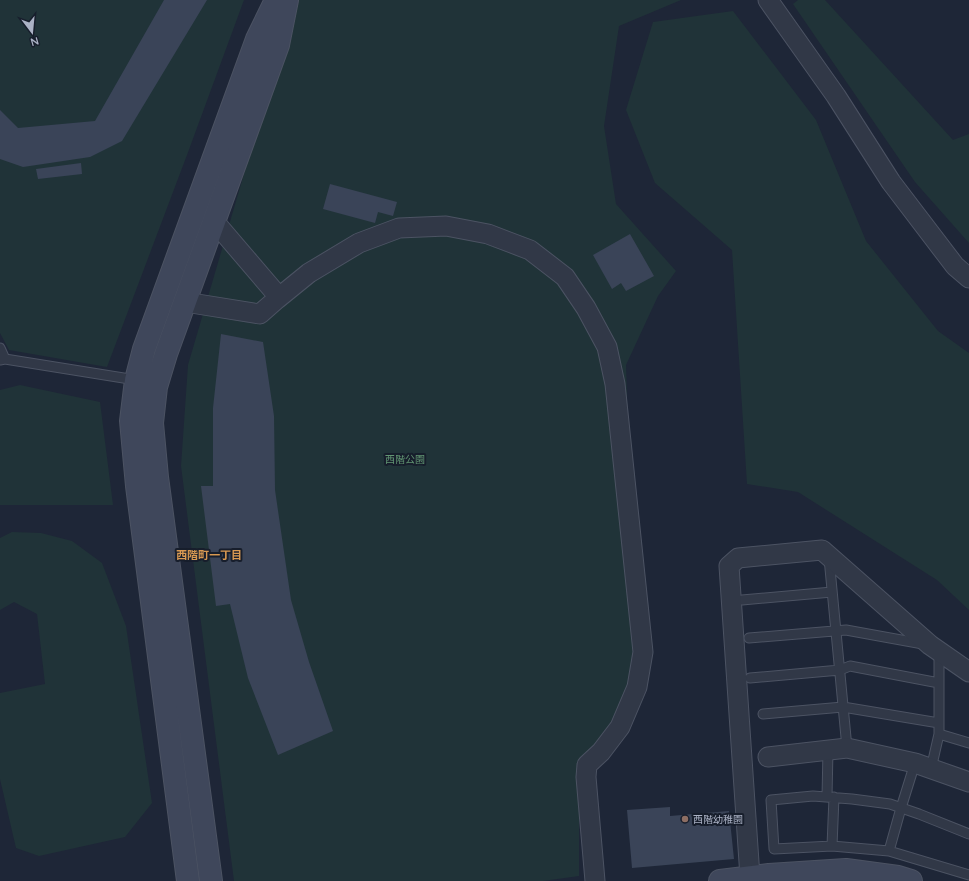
<svg xmlns="http://www.w3.org/2000/svg" width="969" height="881" font-family="Quicksand,'Noto Sans JP',sans-serif">
	<style>
		.green { fill: #203338 }
		.building { fill: #3a4458 }
		.lines { fill: none; stroke-linecap: round; stroke-linejoin: round }
		.lane-casing { stroke: #4c5363; stroke-width: 11 }
		.street-casing { stroke: #4c5363; stroke-width: 21 }
		.secondary-casing { stroke: #4c5363; stroke-width: 24 }
		.lane { stroke: #313847; stroke-width: 9 }
		.street { stroke: #313847; stroke-width: 19 }
		.secondary { stroke: #3f475b; stroke-width: 22 }
		.education-dot { fill: #8d6e63; stroke: #171e2c; stroke-width: 1.5 }
		.labels { text-anchor: middle; dominant-baseline: central; stroke-width: 4; stroke-linejoin: round; paint-order: stroke }
		.park-label { font-size: 10px; fill: #629673; stroke: #171e2c }
		.poi-label { font-size: 10px; fill: #abb2c5; stroke: #171e2c; text-anchor: start }
		.neighbourhood-label { font-size: 11px; font-weight: bold; fill: #d99952; stroke: #171e2c }
	</style>
	<rect width="100%" height="100%" fill="#1e2637"/>
	<path class="green" d="M0 0H244L187 155 107 367 9 350 0 333Z
		M295 0H681L619 26 604 126 616 204 676 271 658 296 626 365 635 653 632 685 612 726 579 768V876L543 881H234L181 466 188 365Z
		M798 0H825L953 140 969 134V243L915 182 793 4Z
		M733 11 816 120 866 241 938 331 969 353V610L937 580 798 492 747 484 732 250 655 183 626 110 653 22Z
		M20 385 100 402 113 505H0V390Z
		M12 532 41 533 72 541 102 563 126 626 152 803 125 837 39 856 16 848 0 779V693L45 684 37 614 14 602 0 610V538Z"/>
	<path class="building" d="M164 0H207L122 141 90 157 23 167 0 159V110L18 128 95 121Z
		M81 163 82 174 38 179 36 169Z
		M330 184 397 202 393 216 378 212 375 223 323 209Z
		M630 234 654 276 626 291 621 283 612 289 593 255Z
		M221 334 263 342 274 416 275 490 291 600 309 662 333 731 278 755 248 678 230 604 216 606 201 486H213V408Z
		M670 807V816L729 811 734 859 632 868 627 810Z"/>
	<g class="lines">
		<defs>
			<path id="lane" d="M0 348 5 359
				M0 360 5 359 136 380
				M829 558 847 748
				M742 600 832 592
				M749 638 846 630 923 644
				M750 678 840 670 850 666 939 683
				M763 714 843 707 939 723
				M939 734 969 743
				M931 769 939 734V651
				M827 797 828 750
				M969 834 919 814 890 804 852 799 813 796 771 800 774 849 832 846 889 851 969 875
				M832 846 834 797
				M889 851 901 808 915 763"/>
			<path id="street" d="M768 0 836 96 891 182 955 266 969 278
				M214 221 279 297
				M185 302 260 314 277 299 309 273 359 243 399 228 446 226 488 234 530 250 565 277 586 308 607 347 615 384 643 652 637 687 620 727 601 752 587 765 586 777 595 881
				M768 757 847 748 915 763 969 782
				M750 877 729 566 738 558 822 550 930 645 969 672"/>
			<path id="secondary" d="M188 881 137 486 131 421 136 380 144 349 257 39 276 0
				M211 881 157 477 152 423 156 387 166 354 278 45 287 0
				M720 881 769 875 846 870 898 877 911 881"/>
		</defs>
		<use href="#lane" class="lane-casing"/>
		<use href="#street" class="street-casing"/>
		<use href="#secondary" class="secondary-casing"/>
		<use href="#lane" class="lane"/>
		<use href="#street" class="street"/>
		<use href="#secondary" class="secondary"/>
	</g>
	<circle class="education-dot" cx="685" cy="819" r="4"/>
	<g class="labels">
		<g class="park-label">
			<text x="405" y="459">西階公園</text>
		</g>
		<g class="poi-label">
			<text x="693" y="819">西階幼稚園</text>
		</g>
		<g class="neighbourhood-label">
			<text x="209" y="555">西階町一丁目</text>
		</g>
	</g>
	<g transform="translate(32 32) rotate(164)" stroke="#171e2c" stroke-width="3" paint-order="stroke">
	<path d="M0-3L7 15L0 10L-7 15Z" fill="#abb2c5"/>
	<text y="-6" font-size="11" font-weight="bold" text-anchor="middle" fill="#abb2c5">N</text>
	</g>
</svg>
